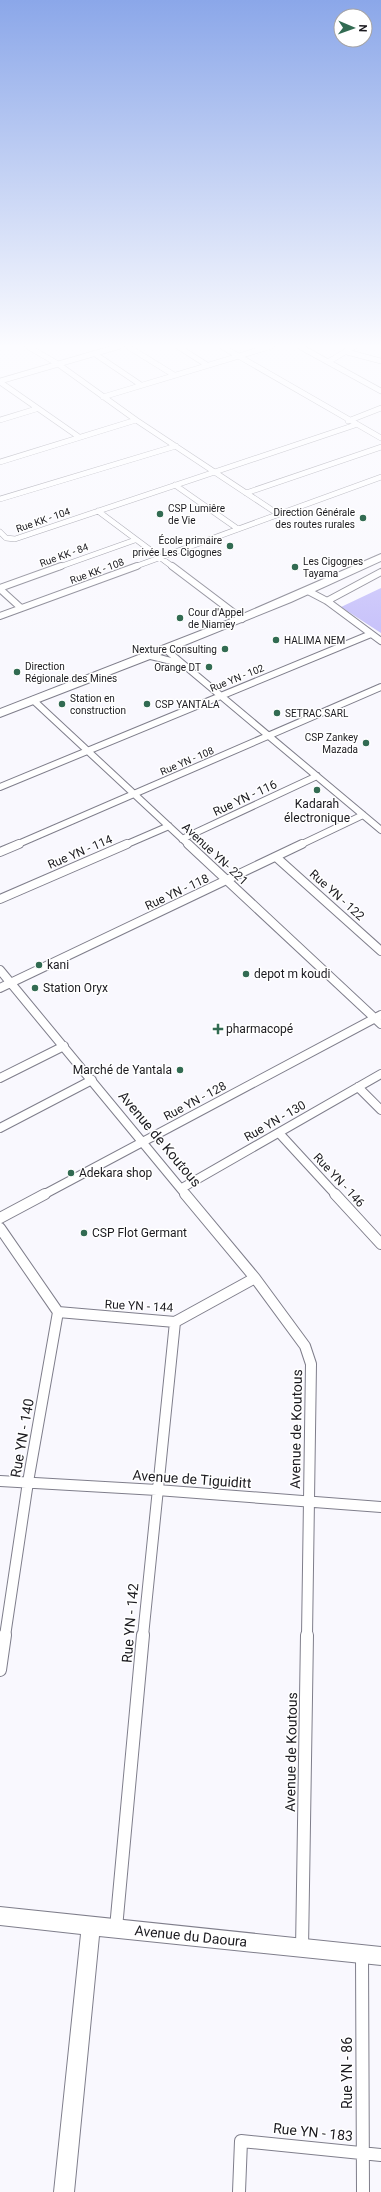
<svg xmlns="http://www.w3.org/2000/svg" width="381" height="2192" font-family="Roboto,sans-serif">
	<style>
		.green { fill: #c4befa }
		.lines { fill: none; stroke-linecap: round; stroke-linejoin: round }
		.street-far4-casing { stroke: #7f7e8b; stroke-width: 6 }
		.street-far3-casing { stroke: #7f7e8b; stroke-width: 8 }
		.street-far2-casing { stroke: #7f7e8b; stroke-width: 10 }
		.street-far1-casing { stroke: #7f7e8b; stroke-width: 12 }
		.street-casing { stroke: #7f7e8b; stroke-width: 14 }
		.secondary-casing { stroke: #7f7e8b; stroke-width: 2 }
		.highway-casing { stroke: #7f7e8b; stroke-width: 2 }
		.street-far4 { stroke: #fff; stroke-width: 5 }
		.street-far3 { stroke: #fff; stroke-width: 6 }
		.street-far2 { stroke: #fff; stroke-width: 8 }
		.street-far1 { stroke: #fff; stroke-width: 10 }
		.street { stroke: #fff; stroke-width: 12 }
		.secondary { fill: #fff; fill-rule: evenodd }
		.highway { fill: #fff; fill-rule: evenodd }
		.poi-dot { fill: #326b52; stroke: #fff; stroke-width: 1.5 }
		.labels { text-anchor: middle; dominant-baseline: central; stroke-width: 3; stroke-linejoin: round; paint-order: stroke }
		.far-poi-label { font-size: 10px; fill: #1b1a1f; stroke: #fff; text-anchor: start }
		.far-street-label { font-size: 10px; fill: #1b1a1f; stroke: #fff }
		.street-label { font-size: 12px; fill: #1b1a1f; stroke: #fff }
		.poi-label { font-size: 12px; fill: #1b1a1f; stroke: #fff; text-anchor: start }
		.near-street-label { font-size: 14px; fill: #1b1a1f; stroke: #fff }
	</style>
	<rect width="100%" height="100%" fill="#f9f8fe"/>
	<path class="green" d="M381 588V633L341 607Z"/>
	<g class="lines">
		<defs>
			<path id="street-far4" d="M27 346 58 364 136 420 278 514
				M127 346 174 375
				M177 346 207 365
				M221 346 381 438
				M299 346 381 391
				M347 352 381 361
				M95 354 141 385
				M328 362 355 346
				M0 381 120 346
				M0 382 79 437
				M103 397 272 346
				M0 420 36 409
				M348 421 381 408
				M0 462 136 420
				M175 485 238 529
				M246 493 381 447
				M0 499 176 446
				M98 511 173 567
				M0 532 6 538 15 539 355 425
				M59 567 135 540
				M134 567 381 477"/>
			<path id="street-far3" d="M172 566 242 619
				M0 588 61 566
				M0 589 21 608
				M308 591 327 601 381 641
				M327 601 381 572
				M0 616 137 566
				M165 649 381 830
				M33 700 189 845
				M0 787 371 634
				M182 839 317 776
				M16 845 381 687
				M125 845 169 826
				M300 845 363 815"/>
			<path id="street-far2" d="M188 844 381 1024
				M0 852 19 844
				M276 857 381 951
				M0 899 127 844
				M0 970 186 1195
				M0 988 302 844
				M0 1078 64 1046
				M358 1087 381 1110
				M0 1128 92 1080
				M279 1133 336 1195
				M182 1188 381 1074
				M43 1195 381 1015"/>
			<path id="street-far1" d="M185 1194 255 1278 305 1346 311 1364 307 1636
				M335 1194 381 1244
				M0 1218 45 1194
				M0 1228 58 1312 28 1482 5 1636
				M58 1312 175 1322 255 1278
				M0 1481 157 1490 381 1507
				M143 1636 175 1322"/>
			<path id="street" d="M0 1670 5 1635
				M116 1928 143 1635
				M302 1949 307 1635
				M362 1955 363 2192
				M239 2192 241 2141 381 2155"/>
			<path id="secondary" d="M0 1907 381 1947V1965L99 1936 74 2192H54L81 1934 0 1925Z"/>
			<path id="highway" d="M381 554V561L291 602 160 655 179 660 181 662 179 664 175 665 150 659 0 717V709L236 617Z"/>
		</defs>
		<use href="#street-far4" class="street-far4-casing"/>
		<use href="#street-far3" class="street-far3-casing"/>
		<use href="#street-far2" class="street-far2-casing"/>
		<use href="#street-far1" class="street-far1-casing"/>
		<use href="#street" class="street-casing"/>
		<use href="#secondary" class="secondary-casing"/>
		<use href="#highway" class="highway-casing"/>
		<use href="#street-far4" class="street-far4"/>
		<use href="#street-far3" class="street-far3"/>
		<use href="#street-far2" class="street-far2"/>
		<use href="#street-far1" class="street-far1"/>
		<use href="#street" class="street"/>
		<use href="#secondary" class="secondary"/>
		<use href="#highway" class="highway"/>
	</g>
	<linearGradient id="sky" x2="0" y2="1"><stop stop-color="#8ba7e9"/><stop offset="0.53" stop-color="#fcfcff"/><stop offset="1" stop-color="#fcfcff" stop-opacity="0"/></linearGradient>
	<rect width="381" height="653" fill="url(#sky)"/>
	<g class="poi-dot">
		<circle cx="160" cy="514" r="4"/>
		<circle cx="363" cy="518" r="4"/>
		<circle cx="230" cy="546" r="4"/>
		<circle cx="295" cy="567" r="4"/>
		<circle cx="180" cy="618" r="4"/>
		<circle cx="276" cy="640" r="4"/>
		<circle cx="225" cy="649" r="4"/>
		<circle cx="209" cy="667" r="4"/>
		<circle cx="17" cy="672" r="4"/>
		<circle cx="62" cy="704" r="4"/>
		<circle cx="147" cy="704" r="4"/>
		<circle cx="277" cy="713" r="4"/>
		<circle cx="366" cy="743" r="4"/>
		<circle cx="317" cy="790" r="4"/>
		<circle cx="39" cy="965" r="4"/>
		<circle cx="246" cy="974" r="4"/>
		<circle cx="35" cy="988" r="4"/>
		<path d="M216 1023h4v4h4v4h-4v4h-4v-4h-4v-4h4z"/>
		<circle cx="180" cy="1070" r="4"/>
		<circle cx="71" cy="1173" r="4"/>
		<circle cx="84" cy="1233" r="4"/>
	</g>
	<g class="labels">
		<g class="far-poi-label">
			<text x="168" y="508">CSP Lumiêre<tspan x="168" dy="12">de Vie</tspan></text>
			<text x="355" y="512" text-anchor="end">Direction Générale<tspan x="355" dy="12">des routes rurales</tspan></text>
			<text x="222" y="540" text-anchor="end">École primaire<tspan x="222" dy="12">privée Les Cigognes</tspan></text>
			<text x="303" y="561">Les Cigognes<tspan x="303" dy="12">Tayama</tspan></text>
			<text x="188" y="612">Cour d'Appel<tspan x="188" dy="12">de Niamey</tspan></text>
			<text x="284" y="640">HALIMA NEM</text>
			<text x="217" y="649" text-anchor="end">Nexture Consulting</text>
			<text x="25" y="666">Direction<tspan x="25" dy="12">Régionale des Mines</tspan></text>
			<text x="201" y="667" text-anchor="end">Orange DT</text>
			<text x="70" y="698">Station en<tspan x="70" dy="12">construction</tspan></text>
			<text x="155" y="704">CSP YANTALA</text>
			<text x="285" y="713">SETRAC SARL</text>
			<text x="358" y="737" text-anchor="end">CSP Zankey<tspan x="358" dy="12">Mazada</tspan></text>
		</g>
		<g class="far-street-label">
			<text transform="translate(43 520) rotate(-19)">Rue KK - 104</text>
			<text transform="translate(64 555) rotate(-20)">Rue KK - 84</text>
			<text transform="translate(97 571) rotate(-20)">Rue KK - 108</text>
			<text transform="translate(237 678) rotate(-22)">Rue YN - 102</text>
			<text transform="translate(187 761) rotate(-23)">Rue YN - 108</text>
		</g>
		<g class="street-label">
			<text transform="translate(245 798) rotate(-25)">Rue YN - 116</text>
			<text transform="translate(80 852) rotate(-23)">Rue YN - 114</text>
			<text transform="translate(215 854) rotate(43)">Avenue YN- 221</text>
			<text transform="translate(177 892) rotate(-25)">Rue YN - 118</text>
			<text transform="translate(337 895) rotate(42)">Rue YN - 122</text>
			<text transform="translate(195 1101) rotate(-28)">Rue YN - 128</text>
			<text transform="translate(275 1121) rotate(-30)">Rue YN - 130</text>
			<text transform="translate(339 1180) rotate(47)">Rue YN - 146</text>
			<text transform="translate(139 1306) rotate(3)">Rue YN - 144</text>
		</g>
		<g class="poi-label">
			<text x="317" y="804" text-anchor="middle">Kadarah<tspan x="317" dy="14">électronique</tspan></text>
			<text x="47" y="965">kani</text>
			<text x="254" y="974">depot m koudi</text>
			<text x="43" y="988">Station Oryx</text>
			<text x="226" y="1029">pharmacopé</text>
			<text x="172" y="1070" text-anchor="end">Marché de Yantala</text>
			<text x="79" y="1173">Adekara shop</text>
			<text x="92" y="1233">CSP Flot Germant</text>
		</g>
		<g class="near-street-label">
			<text transform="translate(160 1139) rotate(50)">Avenue de Koutous</text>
			<text transform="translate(296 1429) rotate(-89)">Avenue de Koutous</text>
			<text transform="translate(22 1438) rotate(-80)">Rue YN - 140</text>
			<text transform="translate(192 1479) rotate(4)">Avenue de Tiguiditt</text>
			<text transform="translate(130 1623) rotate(-85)">Rue YN - 142</text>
			<text transform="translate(291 1752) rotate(-89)">Avenue de Koutous</text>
			<text transform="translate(191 1936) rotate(6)">Avenue du Daoura</text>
			<text transform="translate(347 2073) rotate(-90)">Rue YN - 86</text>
			<text transform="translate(313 2132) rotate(6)">Rue YN - 183</text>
		</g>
	</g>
	<g transform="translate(353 28) rotate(92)"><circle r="19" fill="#ffffff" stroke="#a4a3a5"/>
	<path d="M0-3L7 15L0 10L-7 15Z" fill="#326b52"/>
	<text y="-6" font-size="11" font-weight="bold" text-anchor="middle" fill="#1b1a1f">N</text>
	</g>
</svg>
